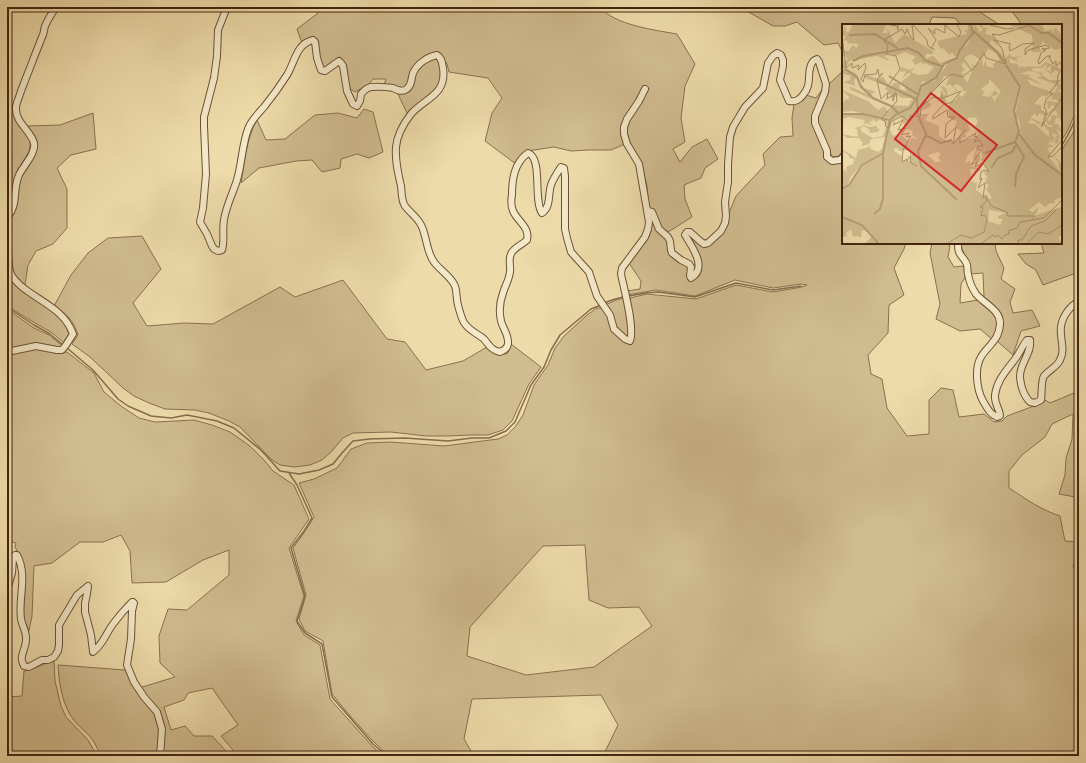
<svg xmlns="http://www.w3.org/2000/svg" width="1086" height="763" font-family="'Old Standard TT',serif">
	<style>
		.green { fill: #d0bc8f; stroke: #8a7050; fill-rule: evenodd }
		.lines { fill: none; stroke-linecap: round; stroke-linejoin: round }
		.stream { stroke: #876c4d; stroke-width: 1.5 }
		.minor-casing { stroke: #6e5136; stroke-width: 8 }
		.minor { stroke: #f3e8c7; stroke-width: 6 }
		.inset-river { fill: none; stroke: #b49c75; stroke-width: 2 }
		.inset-road { fill: none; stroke: #a9916c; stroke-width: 1 }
		.view { fill: #d62828; fill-opacity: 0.15; stroke: #d62828; stroke-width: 2 }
		.inset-edge { fill: none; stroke: #442310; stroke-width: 2 }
	</style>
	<rect width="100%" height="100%" fill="#eddba9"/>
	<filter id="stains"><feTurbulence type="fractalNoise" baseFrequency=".005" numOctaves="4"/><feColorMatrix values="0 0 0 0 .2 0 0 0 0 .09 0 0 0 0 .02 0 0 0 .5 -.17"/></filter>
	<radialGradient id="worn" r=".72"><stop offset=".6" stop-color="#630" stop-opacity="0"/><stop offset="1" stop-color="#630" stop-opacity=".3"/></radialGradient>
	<path class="green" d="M315 7H600C614 25 655 30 677 34L695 64 685 86 681 118 685 142 673 149 680 162 692 147 707 139 718 159 705 168 701 178 684 185 685 199 692 217 668 232 660 226 649 208 647 186 643 170 628 138 625 119V144L611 150H589L571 151 554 147 527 151 516 164 485 141 492 113 502 98 488 78 449 72 447 64 440 54 428 55 404 88 396 86 384 85 386 79H373L369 84 355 92 349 88 343 62 323 68 321 65 317 41 302 43 297 29 318 13Z
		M740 7H972L1000 25H961L955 18 932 17 929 25H843V53L838 43 824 45 797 22 785 26H773Z
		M1009 7H1079V105L1067 132 1061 141V25H1022Z
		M433 58C438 60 440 62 441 67 442 71 441 79 440 83 437 90 414 107 407 113L397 92 406 93 410 91C412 86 413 81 415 76 418 68 427 62 433 58Z
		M843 71V150L839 156 833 157 830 153 817 122 819 111 829 84Z
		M822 90 824 92 813 118 833 162 843 163V243H906L904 249 894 268 904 295 889 305 888 333 868 355 871 374 882 379 887 408 907 436 929 434V400L941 388 953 390 959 417 984 414 994 422 1002 421 1007 416 1034 406 1041 403 1045 400 1050 403 1079 391V492L1075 497 1059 494 1065 475 1066 458 1072 439 1073 414 1052 424 1045 437 1022 455 1009 471V488C1026 499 1041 510 1060 516L1065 541 1079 542V557L1073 565 1079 584V756H603L618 725 601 695 472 699 464 739 474 756H389L373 741 351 717 332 694 323 641 305 631 299 619 306 595 293 548 306 530 314 517 299 483 314 479 337 468 351 449 367 443 391 442 444 446 498 439 507 435 515 427 523 415 534 385 548 365 555 348 564 336 587 315 597 308H603L608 316 611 325 632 342 633 320 630 298 647 294 696 299 736 285 773 292 802 287 807 285 801 284 773 288 735 280 695 296 656 290 627 295V291L640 289 641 281 629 263 646 241 649 235V214L668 241V244L689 268 688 274 699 271 687 236 688 233 700 243 712 242 729 213 736 196 765 165 763 154 780 137 793 136 792 118 794 104 806 95 816 98ZM585 545 589 600 608 608 639 607 652 626 594 667 526 675 467 656 470 627 543 546Z
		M7 102 13 106 14 114 30 139V146L29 152 17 171 13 201 7 182Z
		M364 109 373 112 383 152 369 158 357 154 341 159 340 168 322 172 312 160 296 161 259 168 241 183C245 162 246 139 257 120L266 140 285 139 315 115 338 113 357 118Z
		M93 113 96 149 71 155 57 168 67 189V228L53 244 36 251 28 265 25 285C20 281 15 277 13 271 12 267 6 226 7 223 10 215 16 210 17 201 19 191 18 184 23 174 28 165 37 156 37 144 37 137 31 131 27 126L60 125Z
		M1079 118V272L1043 285 1036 270 1026 264 1018 254 1044 253 1041 243H1061V151L1073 133Z
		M142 236 161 269 133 303 147 326 184 323 213 324 280 287 295 297 343 280 387 339 405 342 426 370 463 361 487 347C495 354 498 357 508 353L511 344 541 367 529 384 512 421 503 430 488 435H471L448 436H426L391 432 353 433 343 438 331 452 322 460 310 465 294 467 280 465 272 460 240 427 229 421 209 413 195 410 165 409 149 403 134 396 123 388 90 357 72 344 78 335C74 321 66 313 54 306L71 275 88 253 108 238Z
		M932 243H947L950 246 948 257 954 267 964 266 966 276 961 284 960 303 978 300C987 307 1000 315 998 328 997 332 994 336 993 340L980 329 960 331 936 319 940 304 930 253Z
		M961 243H995L996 251 1004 268 1001 279 1015 289 1010 302 1013 313 1032 310 1040 326 1021 331 1013 355 997 341 1001 332 991 305 984 297 983 273 970 274 965 256 962 249Z
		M7 271C10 277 12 283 17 287 36 303 63 308 69 335L64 343 51 332 35 323 7 306Z
		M625 298 629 320V339L615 328 605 305 616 300Z
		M7 309 34 328 49 335 63 346 59 348 7 350Z
		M40 347 61 352H67L94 373 104 392 121 406 139 418 155 422 194 420 212 425 230 432 250 446 264 460 273 471 294 485 309 519 289 548 304 596 296 621 304 635 320 645 330 699 373 747 383 756H238L221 736 238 725 212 688 188 693 184 700 164 707 171 730 185 726 194 736H212L228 753V756H162L163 726 158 709 146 697 139 688 175 677 160 663 159 636 168 609 187 610 229 575V550L203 560 166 582 132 583 130 551 121 535 103 542H80L52 563 34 566 32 616 29 631 23 618 25 573 22 561 15 547 16 543 7 541V355Z
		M54 660 55 681 61 706 66 717 88 740 97 756H7V697L22 696 24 671C34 669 44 664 54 660Z
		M58 665 125 670 132 683 156 713 161 729 159 756H101C98 751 96 744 92 739 87 732 78 726 73 719 62 704 59 683 58 665Z"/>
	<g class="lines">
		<path class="stream" d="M1061 147 1069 133 1079 112
			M629 296 646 293 658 292 695 297 736 283 773 290 801 286
			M604 303 615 299 623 297
			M7 307 34 325 50 334 64 346
			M67 348 93 370 118 399 128 406 151 416 171 418 187 415 217 421 234 428 261 450 280 471 299 474 319 470 333 464 342 453 353 441 369 439 405 438 448 441 472 438H489L506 431 515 422 531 385 544 367 551 350 560 335 591 309 601 305
			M289 473 297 485 312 518 304 531 291 548 305 596 297 621 305 633 322 644 332 697 373 744 387 756"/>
		<defs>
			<path id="minor" d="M227 7 218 30 217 56 214 78 204 117V126L206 174 203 208 200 222 207 234 212 246 214 249 218 251 222 250C225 240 222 230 224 220 226 206 233 193 237 180 242 163 242 145 248 129 251 120 258 114 264 107 272 97 280 86 287 75 295 62 296 44 313 40L315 42 317 58 321 70 325 71 339 61 341 63 343 66 347 91 353 104 357 106 360 101 361 94C363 92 365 89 368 88 372 86 389 87 393 88 397 90 401 92 405 90 412 87 411 79 413 73 417 64 427 57 437 55 442 58 442 63 443 68 447 95 425 98 411 114 404 123 397 136 396 147 395 161 398 173 401 186 402 193 401 200 405 206 410 213 417 217 421 225 427 236 426 251 434 262 440 270 449 275 454 284 457 289 456 294 457 299 457 303 462 321 465 324 470 331 478 334 484 339 489 345 491 350 500 352 504 350 507 349 508 344 509 335 503 329 501 321 499 312 500 301 503 293 505 286 509 280 510 272 511 266 508 260 511 254 513 248 522 245 527 240 530 227 518 222 513 211 511 206 511 200 512 195 512 180 514 163 528 153 543 158 533 200 542 213 551 207 548 194 551 185 553 179 557 173 561 167L564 168 565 176V229L567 238 571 252 589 272 597 296 610 315 614 329 625 339 630 341C635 328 624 289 621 274L622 268 645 237 648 229 649 222 639 164 627 144 624 134V127L627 119 639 101 645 89
				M7 188 13 207
				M648 211 652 212 659 229 668 237 670 241 671 250 672 253 681 260 689 264 691 267 690 276 691 278C708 268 692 247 685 235L687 232H690L700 241 704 244 708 243 721 231 725 223 726 216 725 202 728 182V164L730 137 733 127 745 107 763 88 768 63 773 56 777 53 781 55 783 60V66L780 80 789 101C796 102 799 100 803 95 813 84 806 72 812 63 814 60 814 60 817 59L819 62 826 84 825 92 815 116V123L827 151V157L832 161 840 160 843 157
				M7 218C19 203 12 191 19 175 23 166 36 154 34 143 31 131 15 122 16 108 16 103 19 98 20 94 24 82 29 71 33 60 36 52 39 45 42 37 44 34 44 29 45 26 48 19 52 13 56 7
				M7 240C9 250 7 265 11 274 13 279 17 282 21 286 40 302 64 309 73 334L66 345 62 350H57L36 346 7 352
				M958 243C958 246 958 250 959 252 961 257 966 260 967 265 968 268 967 271 968 274 969 281 972 288 976 294 983 303 1001 310 1000 324 999 341 988 345 981 357 974 369 977 390 983 401 988 409 989 413 997 417L1000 416C1000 409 994 404 995 395 997 380 1007 370 1015 359 1020 353 1022 346 1027 340H1030C1032 353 1020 363 1020 376 1020 380 1021 384 1022 388 1024 394 1026 398 1030 402L1035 403 1041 400C1042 394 1041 380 1044 376 1049 370 1057 367 1060 360 1068 345 1053 332 1067 312 1071 307 1073 304 1079 302
				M7 590 12 573 13 558 15 555H17C28 576 18 597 21 619 22 626 27 632 26 640 26 650 18 656 24 666L29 667 42 660H48L54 657 58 651 59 645V625L77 595 88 586 87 594 85 603V612L91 635 93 652C104 643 105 635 113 624 119 616 125 609 132 602H133L134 603 132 611 131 639 127 665 134 682 144 697 157 712 162 729 160 756"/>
		</defs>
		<use href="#minor" class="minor-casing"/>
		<use href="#minor" class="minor"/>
	</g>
	<g transform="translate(842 24)">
		<rect width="220" height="220" fill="#eddba9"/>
		<path d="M3 1 4 9 8 7 10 1H44L40 9H46L45 4 53 19 62 10 91 27V30H84L83 35 91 32 98 39 112 34 107 40 117 33 119 25 125 21 132 8 138 11 132 7 131 1H133L138 9 141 5 137 1H140L141 4H145L143 10 150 12 156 20V22L149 16 148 20 164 34 167 30 171 33 181 32 174 34 176 38 167 34 168 39 176 40 177 44 180 42 185 44 184 42 198 43 204 38 219 45 217 48 213 46 209 50 202 45 209 48V42H207L206 44 200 45 205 43V40L199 44H191L190 47 202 49 199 50 207 56H220L216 60 220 61 218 64 220 65 215 67 220 69V94L217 98 218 94H214L212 100H216L220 109 214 104 218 113 216 119H212L215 113 210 119 209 118 215 111 210 109 212 114 206 120 212 122 205 124 208 129 207 133 219 149 216 141H218L212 132 220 140V173L212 176 213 179H208L203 183 197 178 187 186 191 188 196 183 195 189 191 192 220 183V211L216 213 220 219H24L29 213 28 208 20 206 19 214 15 212 11 213 9 205 4 209 5 212 0 213V166L7 162 21 141 39 131 42 127 21 139 8 154 6 161 0 164V148L3 145 5 148 4 143 11 140 12 135 7 134V131L2 128 0 125 14 134 16 126 28 123 26 120 29 123 28 125 36 128 40 125 43 113 29 115 27 120 19 122 21 119 17 114H5L0 110 16 113 15 105 12 104 21 102 23 96 7 93 0 95V90L27 91 10 87 0 88V77L3 78 0 70 3 76 8 74 0 66 26 77 36 86 42 82 47 88 50 84 9 66 7 62 31 73 18 63 15 55H12L13 62 1 58 8 56 9 52 0 49V45L8 47 0 44V37L6 36 3 30 0 35V27H7L10 21 15 24 16 20 6 19 4 16 0 18 4 12 0 11ZM146 25 154 29 158 36 151 40 152 44 144 42V35L141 43 140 34ZM63 28 74 33 70 36 73 41 79 38 81 41 82 39 92 43 86 50 76 51 69 48 74 43 68 46 59 43 58 48 64 47 60 55 66 49 69 50 58 59 63 63 64 67 58 65 57 59H52L48 63 41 53 32 54 22 49 23 54 45 62 43 65 46 67V70L50 71 49 75 55 71 60 74H71L66 82 49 81 32 74 29 70 34 68 22 64 13 49 4 45 7 37 35 32 48 37 42 32 51 30 53 32ZM129 30 139 36 133 42 129 40 132 44 130 45 122 34ZM122 38 130 48 125 59 119 48 123 46 119 41ZM106 39 94 56 90 58 81 59 75 76 68 85 47 95 41 112 31 114 20 108 18 104 22 102 28 106 27 109 36 108 38 104 35 105V102L27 103 22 101 23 99 30 101 26 97 30 98 31 95 34 98 37 96 42 97 44 102 46 95 39 96 28 91 48 94 66 84 76 71 80 57 87 58 92 55 100 42 97 40ZM187 47 197 49 200 53H194L213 60 212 62 216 61 213 69 189 61 185 55 201 61 186 52 191 51 177 50ZM102 52H108L104 62 108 60 115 67 113 66 110 68 116 67 111 62 115 60 121 64 120 67H125L120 73 116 70 115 75 108 79 106 85 108 95 115 97 113 103 120 108 113 117H105L97 112V102L83 96 87 90H78L77 88 88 83 89 80 83 75 98 61 104 71 98 70 99 78 105 79 103 74 106 71 104 64 98 61ZM147 55 159 67 152 78 150 72 155 71 156 68H153L155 63 148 73 140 72 142 68 139 65 147 59ZM175 60 179 64 173 91 177 96 179 113 176 111 174 118 182 133 180 142 177 144 181 133 173 118 177 107 172 87 177 65ZM208 70 211 74 206 73 211 75 209 77 213 75 219 79 205 77 206 85 210 81 213 83 206 89 199 86V81L192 80 200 71 204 73ZM211 87H214L216 92 210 91 208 98 205 96V98L206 101H211L210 103H207L202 99 201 101 207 107V113L193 100 186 99 189 95 196 100 200 99 188 93 192 91V88L195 93 197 89 203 92 200 96ZM58 92 64 105 71 107 70 111 76 115 70 114 67 118 61 112 50 111 48 104 50 97ZM133 93 136 97 133 103 137 113 120 116 119 118 118 115 125 113 123 110 128 106 125 98 126 94ZM135 123 131 133 134 139 137 138 138 131 134 130 138 124 141 133 139 136 142 137 146 149 141 147 145 153 143 159 147 161 144 165 150 174 147 175 134 166 135 158 132 159 131 155 130 158 127 156 129 153 128 145H134L131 150 136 146V148L140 146 129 142 128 137 123 139 125 132ZM53 124 57 125 56 127 68 126V137L65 136 60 138 61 133 52 127ZM96 128 99 130 96 133 99 138H93L86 131ZM147 186 164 189 156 192V195H161L158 201 146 197ZM126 1H129L130 9 118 25 114 34 110 28 108 31 101 24 98 25 95 17 125 10 123 7 126 5ZM168 1H200L203 7 210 5 211 10 212 4H214L220 12V24L213 26 200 17V20L197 22 199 28H191L189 27 191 22 190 11Z" fill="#d0bc8f" fill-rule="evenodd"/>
		<path class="inset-river" d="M188 2 200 9H207L220 19M130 6 154 27 162 38M7 11 33 10 57 25M11 37 21 32 66 24 77 29 84 37 100 42M164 41 178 63 172 87 177 108 173 118 182 133 174 150 173 163M3 45 15 53 19 63 31 74 49 82 56 89M47 52 77 71M36 57 74 75M75 74 76 91M0 90H21L48 96M77 94 85 112 99 119 110 116M177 110 193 131 220 151M84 111 76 127 79 142 115 176M143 129 173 118M149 144 156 134 170 128 174 121M0 165 7 161 20 141 41 129 48 96 53 91 68 84 76 72 79 62 94 54 102 40 115 34 118 26 131 9 129 1M32 190 38 185 41 174V129M0 193 20 201 36 219"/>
		<path class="inset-road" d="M48 1 55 2 56 6V1M71 1 85 16 86 22 93 26M148 1 165 5 172 4M152 16 169 20 167 22 168 27 181 20 192 19 183 25V31L186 26 204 21 208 24 201 25H200L204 26 199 29 196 38 197 40 205 32H209L207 33 211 40 214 37V42L219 38 220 43M0 21 1 19 4 44 10 39V44L17 41 16 46 23 39 24 44 19 55 21 58 23 51 34 50 36 45 37 52 41 49 35 56 39 75 46 68 45 75 51 71V77L53 69H54L55 77 39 95 43 97 44 103 47 104 49 98 60 92 66 97 69 91 78 93 79 83 91 73 100 74V67M89 25 94 16 86 4 93 10 92 6 95 5 103 9V1L117 13 119 8 115 1M220 45 216 51 215 60 208 68 210 70 204 75 202 84 204 85V91L199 103 220 74M46 62 58 45 54 32 44 30 46 23 42 16 60 5 63 10 65 5 68 12 72 16 70 1M99 75 119 67 110 78 101 81 91 92V95L105 86 106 93H113L104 100 103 114 114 103 111 120 124 105M81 81 84 74 104 54 110 50 120 53 132 44 142 29 144 34 164 40 160 25 150 10 157 11 188 1M53 98 51 101 61 96 56 106 64 104 59 111 67 109 64 113 69 112 61 126 60 138 65 135V137L68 132 69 139 75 142M118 113V119L134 109 132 113 136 112 132 118 138 116 141 122H136L135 125 139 126 129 141 135 138 133 143 141 139 147 148 142 146 139 148 138 156 140 154 136 164 143 159 141 174 144 171 149 182 165 188 166 192H193L190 195M220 116 206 133 211 132 220 123M106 219 119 211 129 214 142 208 145 196 143 191 139 192 141 183H138L145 177 143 173M140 219 151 211 154 213 156 211 160 215 163 211 167 210 166 207 175 204 178 198 202 194 220 176M176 219V216H180L189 202 203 197 215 185M185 219 197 208 206 210 220 201"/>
		<path class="view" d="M89 69 155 121 119 167 53 115Z"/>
		<rect width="220" height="220" class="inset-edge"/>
	</g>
	<rect width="1086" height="763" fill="none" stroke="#eddba9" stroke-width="24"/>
	<rect x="8" y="8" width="1070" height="747" fill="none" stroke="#442310" stroke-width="2"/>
	<rect x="12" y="12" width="1062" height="739" fill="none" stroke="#442310"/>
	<rect width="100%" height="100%" filter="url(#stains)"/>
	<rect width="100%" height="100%" fill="url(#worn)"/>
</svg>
